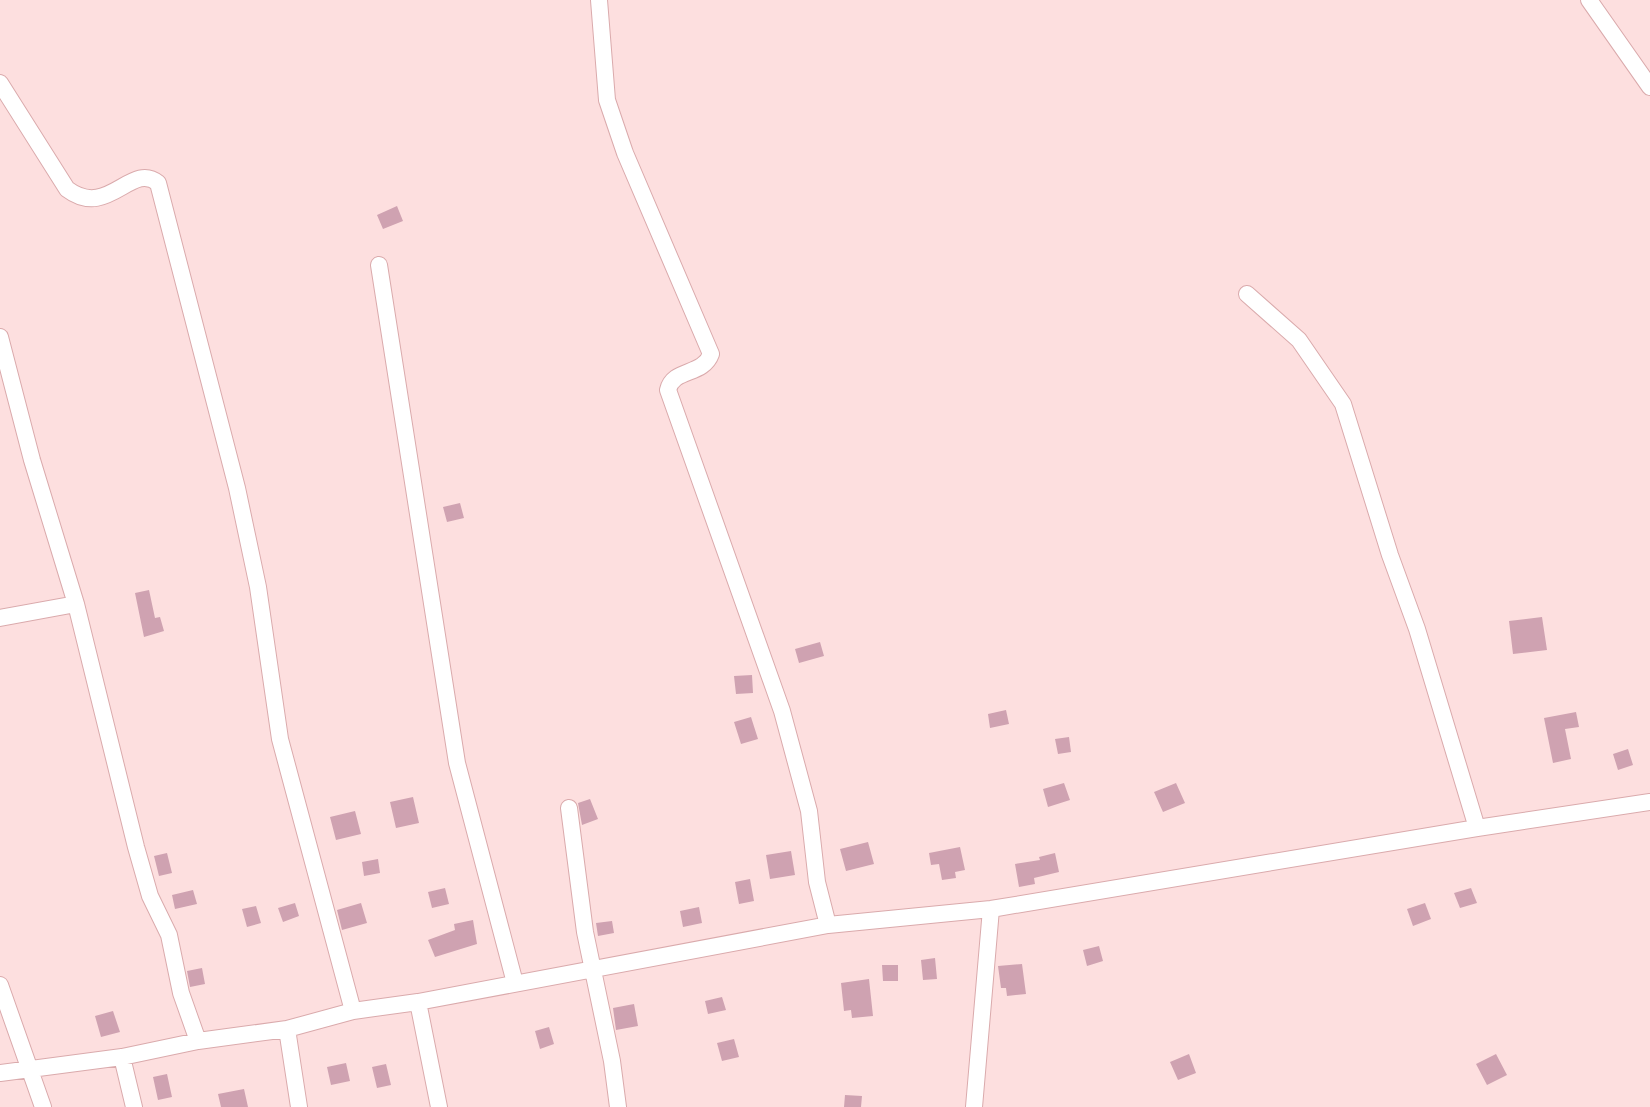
<svg xmlns="http://www.w3.org/2000/svg" width="1650" height="1107" font-family="'Public Sans',sans-serif">
	<style>
		.building { fill: #cfa2b1 }
		.lines { fill: none; stroke-linecap: round; stroke-linejoin: round }
		.minor-casing { stroke: #daaaac; stroke-width: 18 }
		.minor { stroke: #fff; stroke-width: 16 }
	</style>
	<rect width="100%" height="100%" fill="#fddfdf"/>
	<path class="building" d="M397 206 403 221 383 229 377 215Z
		M460 503 464 518 447 522 443 507Z
		M149 590 155 618 160 617 164 631 144 637 135 593Z
		M1542 617 1547 650 1513 654 1509 621Z
		M820 642 824 656 799 663 795 649Z
		M752 675 753 693 736 694 734 676Z
		M1006 710 1009 724 990 728 988 714Z
		M1576 712 1579 727 1565 729 1571 759 1553 763 1544 718Z
		M751 717 758 739 741 744 734 722Z
		M1069 737 1071 752 1058 754 1055 739Z
		M1628 749 1633 765 1618 770 1613 754Z
		M1064 783 1070 800 1048 807 1043 789Z
		M1176 783 1185 803 1163 812 1154 792Z
		M413 797 419 823 396 828 390 802Z
		M590 799 598 819 582 825 578 803Z
		M355 811 361 834 336 840 330 817Z
		M868 842 874 864 846 871 840 849Z
		M960 847 965 870 955 872 956 878 942 880 939 864 931 865 929 853Z
		M791 851 795 875 770 879 766 855Z
		M167 853 172 873 159 876 154 856Z
		M1055 853 1059 872 1034 878 1035 884 1019 887 1015 864 1040 860 1039 857Z
		M378 859 380 873 364 876 362 862Z
		M750 879 754 901 739 904 735 882Z
		M445 888 449 904 432 908 428 892Z
		M1471 888 1477 903 1460 908 1454 893Z
		M193 890 197 904 175 909 172 895Z
		M295 903 299 916 283 922 278 908Z
		M361 903 367 923 342 930 337 910Z
		M1425 903 1431 919 1413 926 1407 909Z
		M256 906 261 923 247 927 242 909Z
		M699 907 702 923 683 927 680 911Z
		M473 920 477 944 435 957 428 940 455 930 454 924Z
		M612 921 614 933 598 936 596 923Z
		M1099 946 1103 961 1087 966 1083 950Z
		M935 958 937 979 923 980 921 960Z
		M1022 964 1026 994 1007 996 1006 988H1001L998 966Z
		M882 965H898V981H883Z
		M202 968 205 984 190 987 187 971Z
		M869 979 873 1016 852 1018 851 1010 844 1011 841 983Z
		M722 997 726 1010 708 1014 705 1001Z
		M634 1004 638 1026 616 1030 613 1008Z
		M113 1011 120 1032 101 1037 95 1016Z
		M549 1027 554 1044 540 1049 535 1031Z
		M734 1039 739 1057 722 1061 717 1043Z
		M1189 1054 1196 1073 1178 1080 1170 1062Z
		M1496 1054 1507 1075 1487 1085 1476 1064Z
		M346 1063 350 1081 331 1085 327 1067Z
		M386 1064 391 1085 377 1088 372 1067Z
		M167 1074 172 1097 158 1100 153 1077Z
		M244 1089 248 1107H221L218 1094Z
		M845 1095 862 1096 861 1107H844Z"/>
	<g class="lines">
		<defs>
			<path id="minor" d="M599 0 607 100 625 153 711 354C703 376 673 368 668 390L782 711 809 811 817 882 828 925
				M1589 0 1650 87
				M0 83 67 189C108 220 131 161 158 183L237 488 258 587 280 739 353 1011
				M379 265 457 763 515 983
				M1247 294 1299 340 1343 404 1390 555 1417 629 1477 828
				M0 337 32 460 76 604 136 847 150 896 169 935 181 993 198 1041
				M0 618 76 604
				M569 808 585 932 612 1061 618 1107
				M0 985 43 1107
				M418 1002 439 1107
				M287 1029 299 1107
				M122 1057 134 1107
				M0 1073 122 1057 198 1041 287 1029 353 1011 418 1002 828 925 991 909 1477 828 1650 802
				M974 1107 991 909"/>
		</defs>
		<use href="#minor" class="minor-casing"/>
		<use href="#minor" class="minor"/>
	</g>
</svg>
